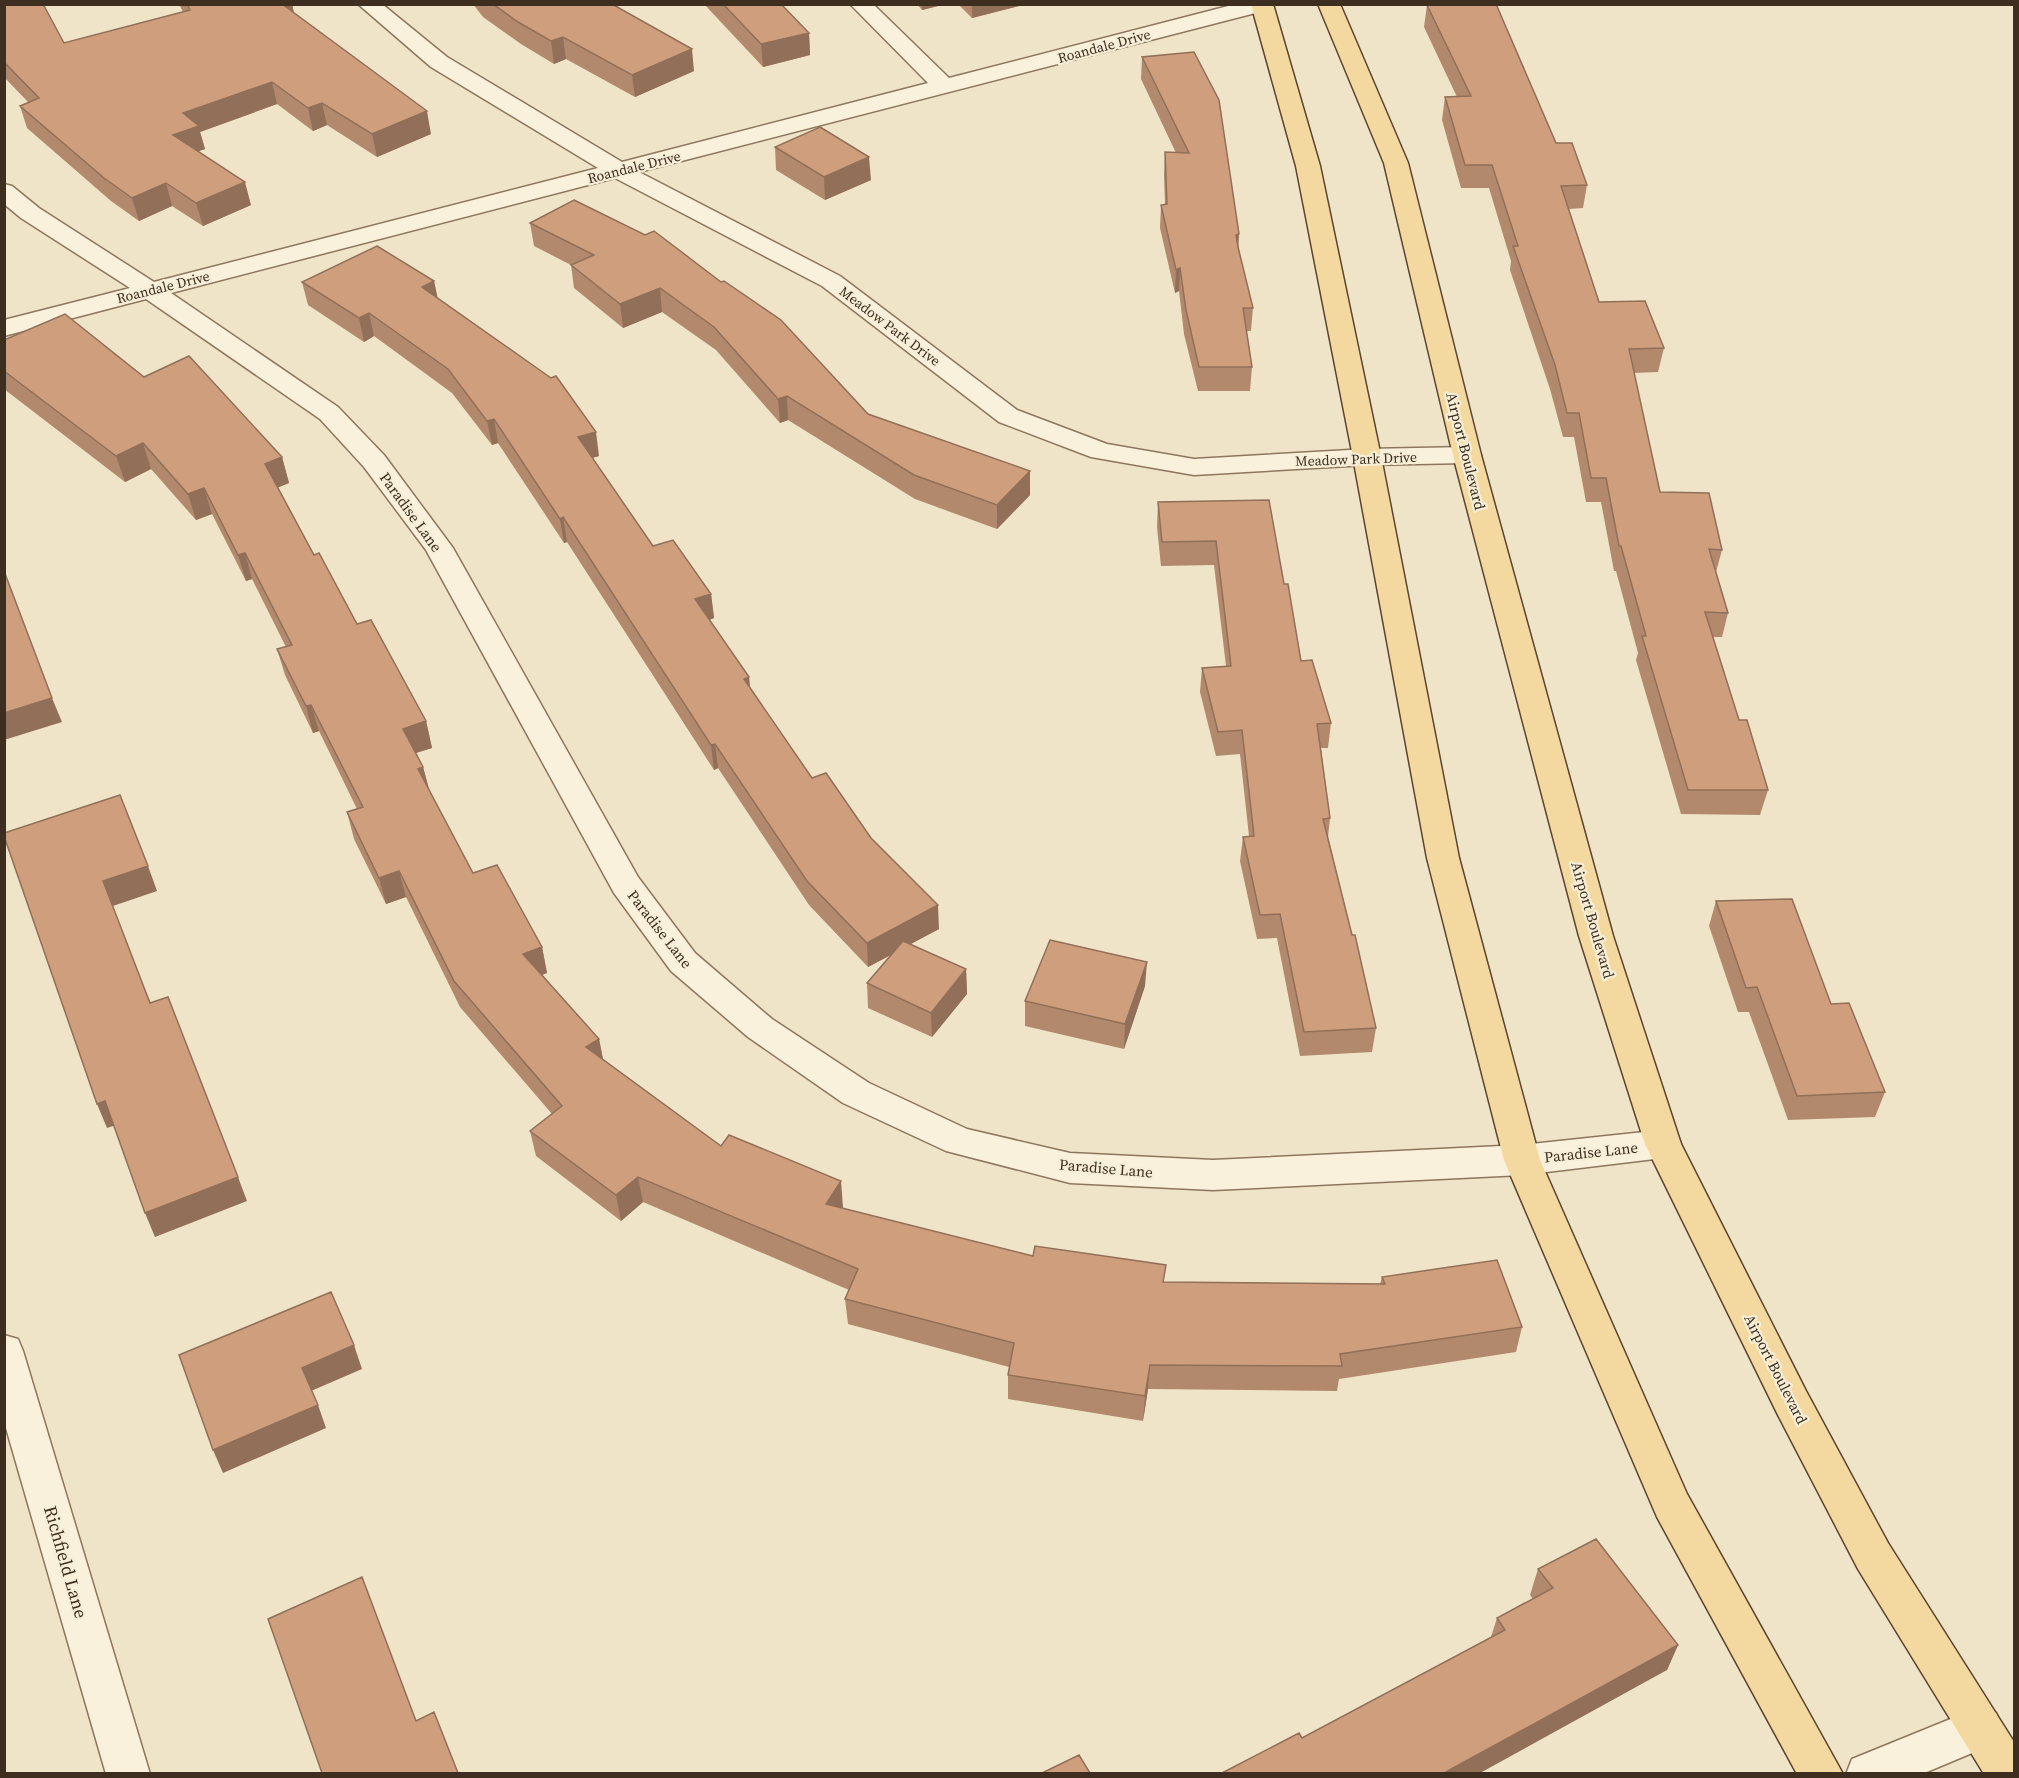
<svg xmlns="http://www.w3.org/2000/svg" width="2019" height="1778" font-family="'Source Serif 4',serif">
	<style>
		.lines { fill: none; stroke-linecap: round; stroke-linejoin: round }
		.minor-casing { stroke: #8d765c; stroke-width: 3 }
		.primary-casing { stroke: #5b4430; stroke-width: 3 }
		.minor { fill: #faf1dc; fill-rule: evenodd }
		.primary { fill: #f3d9a0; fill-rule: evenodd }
		.wall { fill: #b2896c }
		.shaded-wall { fill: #916f58 }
		.building { fill: #cf9f7d; stroke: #916f58; stroke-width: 1.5 }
		.labels { text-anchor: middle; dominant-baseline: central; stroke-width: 4.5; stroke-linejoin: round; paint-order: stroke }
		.far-street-label { font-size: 14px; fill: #3d2e20; stroke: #f7eed8 }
		.street-label { font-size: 15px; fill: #3d2e20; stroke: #f7eed8 }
		.near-street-label { font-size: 18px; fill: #3d2e20; stroke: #f7eed8 }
	</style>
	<rect width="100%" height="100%" fill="#f0e4c8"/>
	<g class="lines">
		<defs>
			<path id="minor" d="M358 4H382L447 57 622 162 928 83 850 4H873L949 78 1236 4H1273L1271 9 639 172 840 276 1017 410 1107 444 1194 459 1367 449 1467 447 1477 449 1481 455 1477 461 1467 463 1367 465 1194 475 1091 457 999 422 822 286 615 178 171 293 338 407 384 455 453 548 638 877 695 953 772 1019 869 1083 967 1129 1070 1153 1213 1160 1522 1145 1663 1130 1676 1134 1681 1144 1676 1154 1663 1158 1522 1175 1213 1190 1070 1183 946 1151 843 1103 748 1037 671 971 614 893 426 550 364 467 320 419 146 299 4 336V320L130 288 21 218 4 204V184L12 186 39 208 154 282 598 168 431 67Z
				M4 1335 18 1339 23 1351 150 1774H106L4 1421Z
				M1980 1707 1996 1713 2002 1728 1996 1743 1922 1774H1846L1852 1759Z"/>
			<path id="primary" d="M1251 4H1273L1320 166 1381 457 1459 858 1540 1160 1687 1494 1843 1774H1797L1657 1517 1504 1160 1427 858 1353 457 1296 166Z
				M1318 4H1340L1408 163 1481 455 1613 936 1681 1144 1806 1391 1888 1543 2014 1742V1774H1984L1858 1569 1778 1415 1645 1144 1579 936 1453 455 1384 163Z"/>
		</defs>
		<use href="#minor" class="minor-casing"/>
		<use href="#primary" class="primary-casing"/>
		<use href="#minor" class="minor"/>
		<use href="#primary" class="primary"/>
	</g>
	<path class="wall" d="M4 4 64 43 183 12 179 4H292L294 13 431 134 377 157 327 125 313 131 277 104 200 132 205 149 198 151 251 205 203 226 172 206 139 221 111 201 27 128 20 106 28 102 4 77Z
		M473 4H612L694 71 635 97 566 59 554 64 521 44 483 17Z
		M704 4H781L809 33 810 55 763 67Z
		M917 4H946L922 10Z
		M958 4H1027L972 18Z
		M1427 5 1556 143 1587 185 1583 208 1569 209 1599 302 1664 348 1658 372 1634 373 1660 492 1722 550 1716 572 1728 613 1722 637H1713L1739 720 1768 790 1760 815 1681 814 1636 660 1638 653 1616 571H1614L1601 502H1586L1574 437H1563L1550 389 1510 270 1511 261 1489 188H1461L1442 120 1445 97H1457L1424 27Z
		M1142 57 1238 248 1253 308 1251 331H1246L1252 367 1250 391H1198L1184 334 1179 291 1175 293 1160 228 1161 205H1165L1164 175 1165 152 1176 153 1141 79Z
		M775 147 871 180 825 200 776 170Z
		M574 200 868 414 1030 495 997 529 915 499 788 420 780 423 716 350 662 312 623 328 574 288 571 265 534 246 530 223Z
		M434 281 437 297 599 456 592 458 653 546 711 594 714 618 709 620 749 677 750 688 812 778 871 838 939 929 910 944 966 969 967 994 932 1037 868 1008 867 983 891 955 868 967 809 905 718 768 714 770 567 542 564 543 498 443 492 445 452 393 374 336 364 342 308 305 302 282Z
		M4 340 144 377 282 457 289 483 278 487 314 555 357 624 426 721 432 748 416 753 423 767 429 789 473 873 542 947 547 973 542 975 599 1039 603 1059 721 1146 843 1207 842 1208 1033 1256 1165 1282 1380 1284 1382 1277 1522 1327 1516 1352 1339 1379 1337 1391 1148 1389 1143 1421 1008 1399V1375L1009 1367 848 1324 845 1299 849 1290 643 1202 621 1221 536 1156 530 1131 552 1114 460 1007 406 897 386 904 354 839 347 812 357 809 319 731 313 733 285 675 277 649 286 647 252 579 246 581 212 514 196 520 151 469 125 482 4 389Z
		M1158 502 1284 584 1301 661 1331 723 1328 748H1321L1330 818 1328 837 1352 935 1376 1028 1372 1052 1300 1056 1277 938 1257 939 1240 861 1243 837 1249 836 1240 754 1216 756 1200 692 1202 668 1226 666 1214 565 1161 566 1157 527Z
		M1716 901 1831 1004 1885 1092 1875 1117 1788 1120 1749 1012H1738L1709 926Z
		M1145 986 1124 1049 1025 1026V1001Z
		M1538 1569 1678 1645 1667 1670 1302 1738 1491 1637 1497 1618 1533 1599 1530 1595Z"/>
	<path class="shaded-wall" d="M281 4H292L296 23Z
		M922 4H946L922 10Z
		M972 4H1027L972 18Z
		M809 33 810 55 763 67 761 44Z
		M563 37 566 59 554 64 551 41Z
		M692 49 694 71 635 97 632 75Z
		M272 82 277 104 200 132 205 149 179 158 173 135 183 113Z
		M322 103 327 125 313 131 308 108Z
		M427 111 431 134 377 157 372 134Z
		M869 157 871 180 825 200 824 177Z
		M245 182 251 205 203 226 196 203Z
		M166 183 172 206 139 221 132 198Z
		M1239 234 1238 257 1236 235Z
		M1180 268 1179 291 1175 293 1176 270Z
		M434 281 439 304 422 287Z
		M660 288 662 312 623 328 620 304Z
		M369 313 374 336 364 342 359 318Z
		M787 396 788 420 780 423 778 399Z
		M494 419 498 443 492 445 487 421Z
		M596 432 599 456 581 461 578 437Z
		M143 443 151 469 125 482 116 456Z
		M282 457 289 483 272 490 265 464Z
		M1030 471V495L997 529V505Z
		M204 488 212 514 196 520 188 494Z
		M563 517 567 542 564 543 560 519Z
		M245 553 252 579 246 581 238 555Z
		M711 594 714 618 698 624 695 599Z
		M749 677 751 702 744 679Z
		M52 698 62 722 4 740V713Z
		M311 705 319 731 313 733 306 706Z
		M426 721 432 748 409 755 403 729Z
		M715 744 718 768 714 770 711 745Z
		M423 767 430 793 418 769Z
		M148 866 157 891 113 906 103 881Z
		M399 871 406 897 386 904 379 878Z
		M938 905 939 929 868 967 867 943Z
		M542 947 547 973 528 980 523 954Z
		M1147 962 1145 986 1124 1049 1125 1024Z
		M966 969 967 994 932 1037 931 1013Z
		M599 1039 604 1065 586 1047Z
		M105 1101 116 1125 107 1128 97 1104Z
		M238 1177 247 1201 155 1237 145 1213Z
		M638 1177 643 1202 621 1221 616 1195Z
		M841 1181 843 1207 828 1229 826 1204Z
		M354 1345 362 1369 311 1391 302 1368Z
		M1150 1365 1148 1389 1143 1421 1145 1396Z
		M318 1405 326 1428 223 1473 213 1450Z
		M1678 1645 1667 1670 1480 1773H1444Z"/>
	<path class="building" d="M4 4H43L64 43 190 10 187 4H282L427 111 372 134 322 103 308 108 272 82 183 113 199 126 173 135 245 182 196 203 166 183 132 198 104 178 20 106 39 98 4 62Z
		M493 4H612L692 49 632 75 563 37 551 41 518 22Z
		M723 4H781L809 33 761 44Z
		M1496 4 1556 143H1572L1587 185 1561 186 1599 302 1645 301 1664 348 1629 349 1660 492 1709 493 1722 550 1709 549 1728 613 1705 612 1739 720H1747L1768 790H1688L1642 636H1646L1621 546H1619L1606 478H1591L1579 413H1567L1555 365 1513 246H1518L1492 165H1465L1445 97 1471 96 1427 5Z
		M1194 52 1219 100 1239 234 1236 235 1238 247 1253 308H1243L1252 367H1199L1186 310 1180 268 1176 270 1161 205 1167 204 1165 152 1189 153 1142 57Z
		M820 127 869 157 824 177 775 147Z
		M574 200 645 235 654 231 721 282 724 281 781 320 868 414 1030 471 997 505 914 475 787 396 778 399 714 327 660 288 620 304 571 265 594 255 530 223Z
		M377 246 434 281 422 287 551 378 556 376 596 432 578 437 653 546 673 540 711 594 695 599 749 677 744 679 812 778 826 773 871 838 938 905 867 943 807 881 715 744 711 745 563 517 560 519 494 419 487 421 448 369 369 313 359 318 302 282Z
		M65 314 144 377 189 356 282 457 265 464 314 555 319 553 357 624 371 620 426 721 403 729 423 767 418 769 473 873 497 865 542 947 523 954 599 1039 586 1047 721 1146 729 1135 841 1181 826 1204 1033 1256 1035 1246 1166 1265 1163 1282 1385 1284 1382 1277 1497 1260 1522 1327 1340 1354 1342 1366 1150 1365 1145 1396 1008 1375 1014 1343 845 1299 858 1269 638 1177 616 1195 530 1131 562 1106 454 981 399 871 379 878 347 812 363 807 311 705 306 706 277 649 292 645 245 553 238 555 204 488 188 494 143 443 116 456 4 371V340Z
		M1269 500 1284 584H1288L1301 661 1312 660 1331 723 1317 724 1330 818 1323 819 1352 935H1355L1376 1028 1304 1032 1280 914 1260 915 1243 837 1254 836 1242 730 1218 732 1202 668 1231 666 1216 541 1162 542 1158 502Z
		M4 571 52 698 4 713Z
		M120 795 148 866 103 881 150 1003 168 997 238 1177 145 1213 105 1101 97 1104 4 836V833Z
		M1792 899 1831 1004 1849 1003 1885 1092 1797 1096 1757 987 1746 988 1716 901Z
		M1050 940 1147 962 1125 1024 1025 1001Z
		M903 941 966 969 931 1013 867 983Z
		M331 1292 354 1345 302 1368 318 1405 213 1450 179 1355Z
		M1596 1539 1678 1645 1444 1773H1222L1299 1733 1302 1738 1505 1630 1497 1618 1553 1588 1538 1569Z
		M362 1577 416 1721 434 1712 458 1773H322L268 1619Z
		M1079 1755 1090 1773H1042Z"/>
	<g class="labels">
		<g class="far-street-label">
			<text transform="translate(1104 46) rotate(-15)">Roandale Drive</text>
			<text transform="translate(634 167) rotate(-14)">Roandale Drive</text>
			<text transform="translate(163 287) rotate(-14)">Roandale Drive</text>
			<text transform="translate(890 326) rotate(37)">Meadow Park Drive</text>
			<text transform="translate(1356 459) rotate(-2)">Meadow Park Drive</text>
		</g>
		<g class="street-label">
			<text transform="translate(1466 451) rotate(76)">Airport Boulevard</text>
			<text transform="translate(411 512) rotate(54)">Paradise Lane</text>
			<text transform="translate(1593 920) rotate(74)">Airport Boulevard</text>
			<text transform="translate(660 929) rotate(52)">Paradise Lane</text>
			<text transform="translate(1591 1152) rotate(-6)">Paradise Lane</text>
			<text transform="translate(1106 1168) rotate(5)">Paradise Lane</text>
			<text transform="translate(1776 1369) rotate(63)">Airport Boulevard</text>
		</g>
		<g class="near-street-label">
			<text transform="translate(66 1562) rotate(74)">Richfield Lane</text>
		</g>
	</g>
	<rect width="2019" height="1778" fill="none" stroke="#3d2e20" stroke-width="12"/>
</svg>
